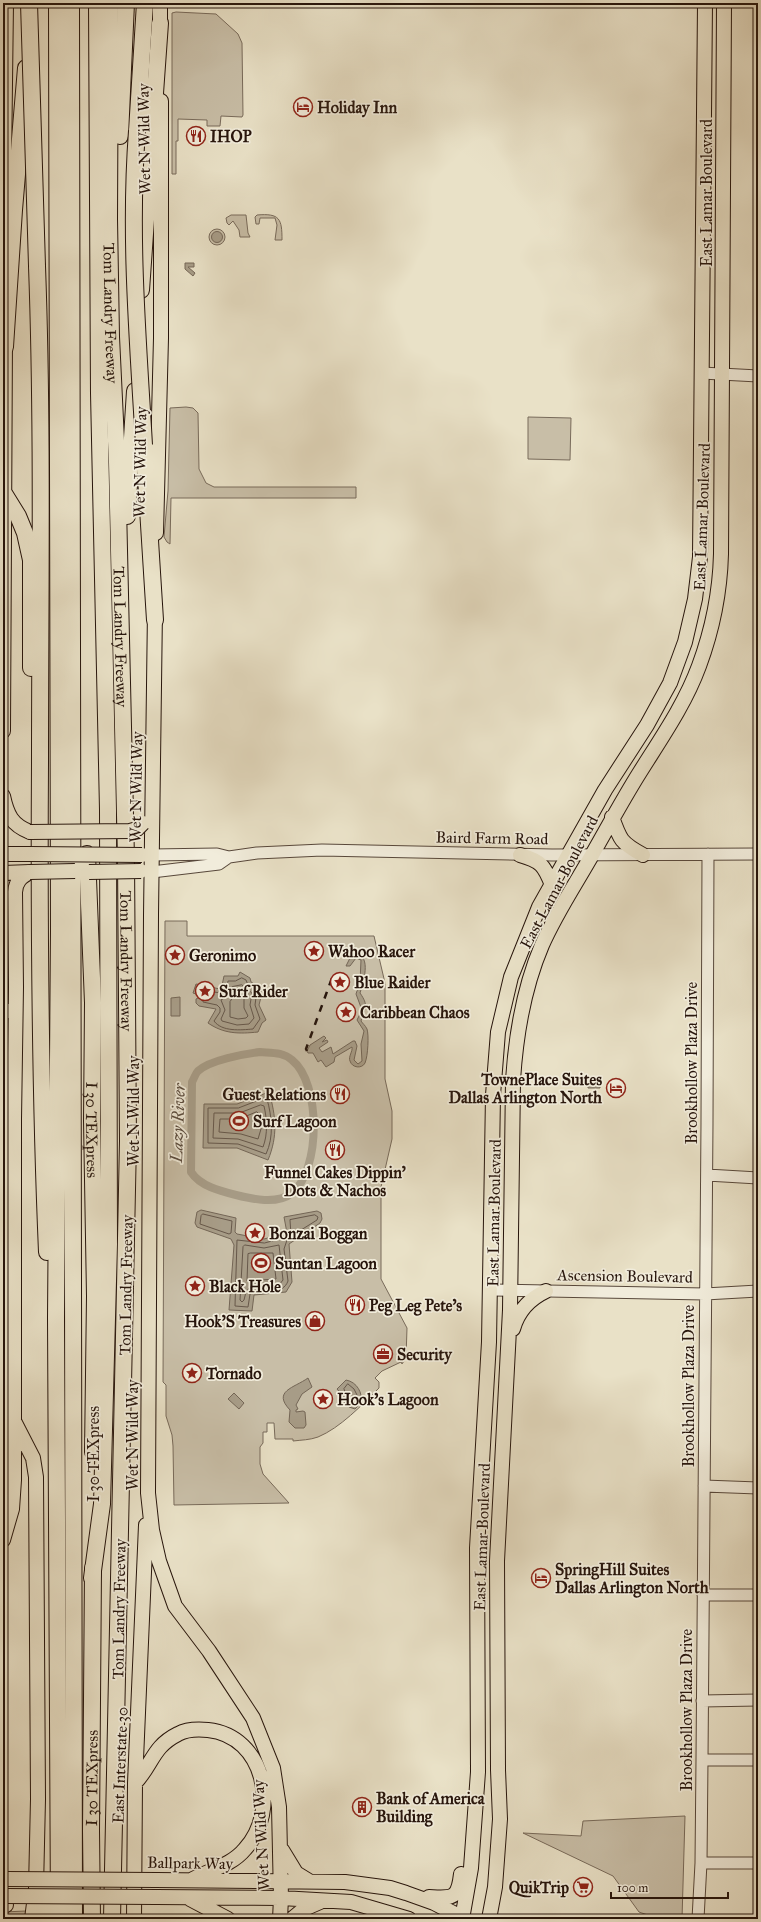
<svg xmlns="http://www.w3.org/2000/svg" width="761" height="1922" font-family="'IM FELL Great Primer',serif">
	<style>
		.green { fill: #c8bea7; stroke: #786a5a }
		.water { fill: #a79c87; stroke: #746656 }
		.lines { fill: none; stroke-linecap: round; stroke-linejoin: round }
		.shore { stroke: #67584a; stroke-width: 1 }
		.canal { stroke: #a79c87; stroke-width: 8 }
		.minor-casing { stroke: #58483b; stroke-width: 13 }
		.major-casing { stroke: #27150c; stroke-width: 16 }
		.highway-casing { stroke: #27150c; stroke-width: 18 }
		.minor { stroke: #f1ecdb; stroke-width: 11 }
		.major { stroke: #e9e1c7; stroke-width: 14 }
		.highway { stroke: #e9e1c7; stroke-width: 16 }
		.rail { stroke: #27150c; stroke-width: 2.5; stroke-dasharray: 7 7; stroke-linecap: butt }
		.major-bridge-casing { stroke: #27150c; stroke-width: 16; stroke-linecap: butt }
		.highway-bridge-casing { stroke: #27150c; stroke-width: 18; stroke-linecap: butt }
		.major-bridge { stroke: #e9e1c7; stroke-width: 14 }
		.highway-bridge { stroke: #e9e1c7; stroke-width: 16 }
		.labels { text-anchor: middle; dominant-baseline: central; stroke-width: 3.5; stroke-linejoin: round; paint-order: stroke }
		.poi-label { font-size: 16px; font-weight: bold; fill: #27150c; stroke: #f1ecdb; text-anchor: start }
		.street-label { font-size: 16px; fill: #27150c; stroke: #f1ecdb }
		.water-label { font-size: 17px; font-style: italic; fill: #5a4b3d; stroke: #f1ecdb }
	</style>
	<rect width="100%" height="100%" fill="#e9e1c7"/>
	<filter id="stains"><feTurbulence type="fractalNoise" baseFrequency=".005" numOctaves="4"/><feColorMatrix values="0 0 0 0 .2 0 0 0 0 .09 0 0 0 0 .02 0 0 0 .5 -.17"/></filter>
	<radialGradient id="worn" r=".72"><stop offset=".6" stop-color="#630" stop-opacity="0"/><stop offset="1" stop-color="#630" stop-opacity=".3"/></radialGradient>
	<path class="green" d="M176 12 216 14 238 34 242 43 243 115 242 117 221 116 220 126H207V120L178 119V141H176V174H172V13Z
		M231 215H246L248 233 250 237H240L239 230 233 221 229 225 227 223 226 218Z
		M257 215C280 213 282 219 282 240H275L277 225 275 218H260L259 224H256L255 217Z
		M209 237a8 8 0 1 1 16 0a8 8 0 1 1-16 0Z
		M186 407 193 408 198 413 199 469 206 483 214 487H356V498H171L170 544 167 542 164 537 168 491 170 408Z
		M528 417 571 418 570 460 528 459Z
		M165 921H187V936H374L385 983V1079L392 1111V1139L381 1187V1279L407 1328 406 1358 402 1364 401 1362 382 1371 375 1378 379 1382V1388C362 1405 340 1428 318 1437 310 1440 301 1440 293 1441V1439H275L274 1423H267V1432H263V1443L260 1447V1464L263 1474 289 1503 174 1505 173 1446 172 1435 166 1416V1385L163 1382Z
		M685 1816 682 1919H659L639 1912 613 1876 523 1833 581 1836 583 1821Z
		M26 1911 24 1919H3V1912Z"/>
	<path class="water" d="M211.5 237a5.5 5.5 0 1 1 11 0a5.5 5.5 0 1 1-11 0Z
		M185 263H194V267H188L195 273 193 276 185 269Z
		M356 954C372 956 363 983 360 993 369 1006 365 1007 361 1021 363 1024 365 1025 367 1029 369 1035 368 1056 365 1063 362 1069 352 1068 350 1061 348 1057 353 1051 352 1047L335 1057 334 1062 326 1067 321 1060 318 1062 313 1053H308L307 1051 310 1045 324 1036 326 1038 322 1042 327 1040 328 1042 319 1048 322 1052 331 1047 333 1054 353 1041H355L357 1046 354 1060 358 1064 362 1061 361 1044 364 1031 357 1020 362 1010 356 994 360 982 361 960 356 958 350 966H346L350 958Z
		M240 972 250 978 251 982 261 988 262 993 259 1005 266 1020 262 1023 258 1032C239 1034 224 1034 208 1023L216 1009 199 1006 196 1003V999L202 996 193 993 196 984 220 989V995L224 976H238Z
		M180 997V1016H171V998Z
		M588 1082H600V1088H588Z
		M269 1092C276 1116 278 1136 268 1160L237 1148H203L204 1104H237Z
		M201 1210 236 1218 235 1232 237 1234 264 1239 287 1233 284 1217 317 1211 321 1213 322 1219 320 1223 289 1244 292 1282 286 1292 254 1295 252 1311 229 1310 234 1245 231 1239 197 1227 195 1223 197 1212Z
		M308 1378 312 1387 302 1394 296 1405 298 1409 296 1410V1412L303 1411 305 1412 306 1425 304 1428H295L289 1422 290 1410C272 1391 294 1388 308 1378Z
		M346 1380C357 1382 363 1393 361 1403L355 1409 349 1407 350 1406 345 1404 342 1397 343 1396 337 1389Z
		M234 1393 244 1403 239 1409 228 1399Z"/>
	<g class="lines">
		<path class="shore" d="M242 978 246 980 248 985 257 990 255 1005 260 1019 253 1029C241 1030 222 1032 214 1021L220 1012V1008L217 1005 203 1002V991L223 993 226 991 228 981H235Z
			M242 985 252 993 250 1005 254 1018 249 1024 237 1025 222 1021 221 1019 225 1010 221 1000 229 995 232 987Z
			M237 992 244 996V1008L248 1016 246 1018 238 1019 230 1017V1002Z
			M265 1098 267 1099C272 1117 274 1137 266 1154L238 1144 208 1143V1108H238Z
			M261 1105 264 1106C267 1119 268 1134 263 1147L238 1139 213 1138 214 1113H239Z
			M257 1112 260 1115 261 1129 258 1139 241 1134 219 1132 220 1119H239Z
			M203 1214 232 1221 231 1233 229 1234 200 1224 201 1216Z
			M315 1215 318 1217 317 1220 293 1235H291L290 1220Z
			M284 1238 287 1240 284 1249 288 1281C283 1295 265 1290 253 1292L250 1294 248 1307 235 1306 237 1240 264 1243Z
			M245 1245 264 1248 279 1245 283 1280 279 1285 250 1287 246 1292 244 1300 242 1302 240 1300 243 1247Z
			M251 1253H273L276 1279 247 1281 248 1254Z
			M348 1384 354 1389 358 1397 355 1404 348 1400 344 1389Z"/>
		<path class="canal" d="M260 1052C272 1053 283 1052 292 1060 321 1083 321 1170 292 1193 277 1205 252 1199 236 1195 220 1191 200 1186 191 1172L192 1082C194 1079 195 1074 198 1071 210 1060 244 1054 260 1052Z"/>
		<defs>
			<path id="minor" d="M702 373 758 376
				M152 855 217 854 229 857 257 853 322 850 552 855 758 854
				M152 872 219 864 229 857
				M707 1175 758 1178
				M491 1290 705 1294 758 1291
				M704 1486 758 1488
				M703 1595H758
				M702 1701 758 1700
				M702 1760H758
				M701 1863H758
				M698 1919 701 1863 702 1760 707 1123 708 854"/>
			<path id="major" d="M160 3V35
				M3 243 6 3
				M156 533 161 338V101
				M155 609 151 915 148 1493 152 1530 159 1561 175 1606 209 1651 253 1718 273 1768 279 1807 281 1898 280 1919
				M3 731 5 337
				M3 796C7 815 12 825 30 832
				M612 817C620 840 621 843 643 855
				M3 854H30
				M520 855C541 861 544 865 552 885
				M3 873 30 872
				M3 1011H15
				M513 1329C518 1311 529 1299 546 1291
				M3 1421H14L33 1458 36 1477 38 1799 36 1888 32 1919
				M3 1540 12 1509 14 1480V1119L16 987 15 892C16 881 21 877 30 872
				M135 1783C153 1764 152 1747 178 1734 187 1729 198 1729 208 1730 265 1736 280 1811 245 1849 232 1865 210 1870 193 1879
				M282 1850 296 1873 309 1881
				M156 1880 345 1882 390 1888 406 1893 434 1903 465 1919
				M156 1897 281 1898 351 1902 409 1919
				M429 1897C452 1898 458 1900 461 1874
				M190 1899 228 1919
				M3 1905H6
				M134 1919 135 1783 146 1525
				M292 1919 304 1909 320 1902
				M462 1919 471 1868 478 1772 477 1548 489 1342 493 1095 498 1032 511 977 539 907 605 790 647 725 670 683 685 642 695 599 700 557 705 3
				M489 1919 495 1887 500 1819 498 1770 497 1561 510 1310 513 1080C516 1034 524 987 542 945 556 913 575 885 592 855 608 827 623 799 640 772 662 737 685 704 699 666 712 631 720 592 721 554L724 3"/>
			<g id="highway">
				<path d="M57 3 59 931 56 1318 59 1919"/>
				<path d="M71 3 74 1919"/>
				<path id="s1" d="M110 3 109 219 111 337 117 462 126 859 128 1141 112 1919"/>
				<path d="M137 131 145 3"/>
				<path d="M120 136 126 3"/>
				<path d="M37 266C43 432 40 597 40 762 39 925 40 1089 47 1252"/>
				<path d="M141 290 160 23"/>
				<path d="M5 347 14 210 26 68"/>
				<path d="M144 445 155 620"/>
				<path d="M5 495 18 516 25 533 31 560V668"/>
				<path d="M127 516 135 391"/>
				<path id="s2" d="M87 854 93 1003 92 1121 95 1296 93 1452"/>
				<path d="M92 1578 102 1504 109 1244 108 810 99 393 97 3"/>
				<path d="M44 1919 45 1904 52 1883"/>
				<path id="s3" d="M92 1919 91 1831 93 1568"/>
			</g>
		</defs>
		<use href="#minor" class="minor-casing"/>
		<use href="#major" class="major-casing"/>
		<use href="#highway" class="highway-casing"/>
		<use href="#minor" class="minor"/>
		<use href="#major" class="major"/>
		<use href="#highway" class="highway"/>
		<path class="rail" d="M307 1051 306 1049 332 978"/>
		<defs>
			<path id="major-bridge" d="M30 832 130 831 137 829 143 823
				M30 854 142 855
				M30 872 75 871
				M89 872 141 871
				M6 1879 156 1880
				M6 1896 156 1897"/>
			<path id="highway-bridge" d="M29 3 37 266
				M137 131C129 236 138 340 144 445"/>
		</defs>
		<use href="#major-bridge" class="major-bridge-casing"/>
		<use href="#highway-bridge" class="highway-bridge-casing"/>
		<use href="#major-bridge" class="major-bridge"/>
		<use href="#highway-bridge" class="highway-bridge"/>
	</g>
	<defs>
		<symbol id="hotel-ring" viewBox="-11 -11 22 22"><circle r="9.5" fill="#f1ecdb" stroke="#8f2418" stroke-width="1.5"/><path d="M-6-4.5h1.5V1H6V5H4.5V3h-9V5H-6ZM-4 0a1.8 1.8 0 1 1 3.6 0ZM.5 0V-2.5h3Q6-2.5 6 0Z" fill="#8f2418"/></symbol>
		<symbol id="restaurant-ring" viewBox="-11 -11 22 22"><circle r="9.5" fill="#f1ecdb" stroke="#8f2418" stroke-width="1.5"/><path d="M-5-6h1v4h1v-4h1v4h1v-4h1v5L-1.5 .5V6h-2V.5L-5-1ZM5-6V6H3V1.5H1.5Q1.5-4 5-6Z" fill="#8f2418"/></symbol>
		<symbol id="sight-ring" viewBox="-11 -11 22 22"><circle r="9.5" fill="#f1ecdb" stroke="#8f2418" stroke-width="1.5"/><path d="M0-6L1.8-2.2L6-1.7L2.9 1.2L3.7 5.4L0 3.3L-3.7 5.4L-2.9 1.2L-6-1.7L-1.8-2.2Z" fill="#8f2418"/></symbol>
		<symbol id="stadium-ring" viewBox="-11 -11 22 22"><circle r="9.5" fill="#f1ecdb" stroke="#8f2418" stroke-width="1.5"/><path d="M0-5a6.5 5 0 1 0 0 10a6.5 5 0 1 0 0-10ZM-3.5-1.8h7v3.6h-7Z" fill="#8f2418"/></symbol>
		<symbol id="shop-ring" viewBox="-11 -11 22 22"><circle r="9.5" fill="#f1ecdb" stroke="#8f2418" stroke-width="1.5"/><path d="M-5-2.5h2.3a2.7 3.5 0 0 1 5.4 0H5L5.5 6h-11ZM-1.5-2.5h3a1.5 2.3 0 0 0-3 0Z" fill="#8f2418"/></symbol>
		<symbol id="office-ring" viewBox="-11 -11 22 22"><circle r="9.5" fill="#f1ecdb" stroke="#8f2418" stroke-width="1.5"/><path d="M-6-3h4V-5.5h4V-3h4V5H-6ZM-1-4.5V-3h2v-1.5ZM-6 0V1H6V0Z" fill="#8f2418"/></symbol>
		<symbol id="building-ring" viewBox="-11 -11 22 22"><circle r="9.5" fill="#f1ecdb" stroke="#8f2418" stroke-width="1.5"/><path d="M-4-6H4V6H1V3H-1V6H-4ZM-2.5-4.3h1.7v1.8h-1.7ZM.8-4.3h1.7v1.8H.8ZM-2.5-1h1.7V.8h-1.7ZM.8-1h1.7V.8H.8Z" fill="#8f2418"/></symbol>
		<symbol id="supermarket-ring" viewBox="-11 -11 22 22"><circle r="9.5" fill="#f1ecdb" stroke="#8f2418" stroke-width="1.5"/><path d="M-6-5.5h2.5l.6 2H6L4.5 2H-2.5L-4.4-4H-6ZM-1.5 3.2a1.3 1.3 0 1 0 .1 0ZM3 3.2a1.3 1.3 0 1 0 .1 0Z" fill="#8f2418"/></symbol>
	</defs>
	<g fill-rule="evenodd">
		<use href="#hotel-ring" x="292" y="96" width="22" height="22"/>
		<use href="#restaurant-ring" x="185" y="125" width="22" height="22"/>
		<use href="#sight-ring" x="303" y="940" width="22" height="22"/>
		<use href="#sight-ring" x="164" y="944" width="22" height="22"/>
		<use href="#sight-ring" x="329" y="971" width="22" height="22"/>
		<use href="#sight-ring" x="194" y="980" width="22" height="22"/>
		<use href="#sight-ring" x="335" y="1001" width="22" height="22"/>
		<use href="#hotel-ring" x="605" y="1077" width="22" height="22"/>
		<use href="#restaurant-ring" x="329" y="1083" width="22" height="22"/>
		<use href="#stadium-ring" x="228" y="1110" width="22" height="22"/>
		<use href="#restaurant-ring" x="324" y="1139" width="22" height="22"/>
		<use href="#sight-ring" x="244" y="1222" width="22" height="22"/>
		<use href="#stadium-ring" x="250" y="1252" width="22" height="22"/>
		<use href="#sight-ring" x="184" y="1275" width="22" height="22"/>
		<use href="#restaurant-ring" x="344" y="1294" width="22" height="22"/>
		<use href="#shop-ring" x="304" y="1310" width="22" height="22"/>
		<use href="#office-ring" x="372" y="1343" width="22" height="22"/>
		<use href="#sight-ring" x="181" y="1362" width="22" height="22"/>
		<use href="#sight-ring" x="312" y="1388" width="22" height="22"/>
		<use href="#hotel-ring" x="530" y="1567" width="22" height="22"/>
		<use href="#building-ring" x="351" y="1796" width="22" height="22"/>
		<use href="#supermarket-ring" x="572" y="1876" width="22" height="22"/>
	</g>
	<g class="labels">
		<g class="poi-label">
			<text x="317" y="107">Holiday Inn</text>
			<text x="210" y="136">IHOP</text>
			<text x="328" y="951">Wahoo Racer</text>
			<text x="189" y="955">Geronimo</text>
			<text x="354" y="982">Blue Raider</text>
			<text x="219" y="991">Surf Rider</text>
			<text x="360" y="1012">Caribbean Chaos</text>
			<text x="602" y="1079" text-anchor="end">TownePlace Suites<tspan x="602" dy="18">Dallas Arlington North</tspan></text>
			<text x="326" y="1094" text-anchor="end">Guest Relations</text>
			<text x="253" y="1121">Surf Lagoon</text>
			<text x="335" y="1172" text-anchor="middle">Funnel Cakes Dippin'<tspan x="335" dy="18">Dots &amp; Nachos</tspan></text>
			<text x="269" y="1233">Bonzai Boggan</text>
			<text x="275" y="1263">Suntan Lagoon</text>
			<text x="209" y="1286">Black Hole</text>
			<text x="369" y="1305">Peg Leg Pete's</text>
			<text x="301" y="1321" text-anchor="end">Hook'S Treasures</text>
			<text x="397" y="1354">Security</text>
			<text x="206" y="1373">Tornado</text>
			<text x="337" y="1399">Hook's Lagoon</text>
			<text x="555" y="1569">SpringHill Suites<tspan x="555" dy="18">Dallas Arlington North</tspan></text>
			<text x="376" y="1798">Bank of America<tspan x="376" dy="18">Building</tspan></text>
			<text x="569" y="1887" text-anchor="end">QuikTrip</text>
		</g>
		<g class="street-label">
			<text transform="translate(144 139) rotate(-91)">Wet N Wild Way</text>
			<text transform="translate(706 193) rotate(-90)">East Lamar Boulevard</text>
			<text stroke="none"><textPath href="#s1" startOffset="310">Tom Landry Freeway</textPath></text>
			<text transform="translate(140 462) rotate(-89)">Wet N Wild Way</text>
			<text transform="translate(702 517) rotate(-88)">East Lamar Boulevard</text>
			<text stroke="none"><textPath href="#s1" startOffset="634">Tom Landry Freeway</textPath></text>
			<text transform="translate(136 787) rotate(-89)">Wet N Wild Way</text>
			<text transform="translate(492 838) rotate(1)">Baird Farm Road</text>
			<text transform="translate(559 882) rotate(-62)">East Lamar Boulevard</text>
			<text stroke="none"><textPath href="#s1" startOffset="958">Tom Landry Freeway</textPath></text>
			<text transform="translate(691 1063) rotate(-90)">Brookhollow Plaza Drive</text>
			<text transform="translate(133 1111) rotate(-90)">Wet N Wild Way</text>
			<text stroke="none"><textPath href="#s2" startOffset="276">I 30 TEXpress</textPath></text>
			<text transform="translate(494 1213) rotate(-89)">East Lamar Boulevard</text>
			<text transform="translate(625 1276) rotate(1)">Ascension Boulevard</text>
			<text transform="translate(126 1285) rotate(-89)">Tom Landry Freeway</text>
			<text transform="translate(688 1386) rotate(-90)">Brookhollow Plaza Drive</text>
			<text transform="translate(132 1435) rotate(-90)">Wet N Wild Way</text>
			<text transform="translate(93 1454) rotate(-90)">I 30 TEXpress</text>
			<text transform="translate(482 1537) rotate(-88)">East Lamar Boulevard</text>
			<text transform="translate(119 1609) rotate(-89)">Tom Landry Freeway</text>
			<text transform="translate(686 1710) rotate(-90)">Brookhollow Plaza Drive</text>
			<text transform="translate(120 1765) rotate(-88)">East Interstate 30</text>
			<text stroke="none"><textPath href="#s3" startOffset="141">I 30 TEXpress</textPath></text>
			<text transform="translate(261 1835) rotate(-93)">Wet N Wild Way</text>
			<text transform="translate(190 1863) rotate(1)">Ballpark Way</text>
		</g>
		<g class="water-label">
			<text transform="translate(178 1123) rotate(-88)">Lazy River</text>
		</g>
	</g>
	<rect width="761" height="1922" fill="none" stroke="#e9e1c7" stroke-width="16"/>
	<rect x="4" y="4" width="753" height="1914" fill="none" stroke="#27150c" stroke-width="2"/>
	<rect x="8" y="8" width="745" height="1906" fill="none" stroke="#27150c"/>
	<path d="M611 1892v6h117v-6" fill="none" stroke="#27150c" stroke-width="2"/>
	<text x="617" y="1892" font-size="12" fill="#27150c" stroke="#f1ecdb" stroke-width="3" paint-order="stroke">100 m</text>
	<rect width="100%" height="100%" filter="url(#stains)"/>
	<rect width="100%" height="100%" fill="url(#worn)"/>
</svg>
